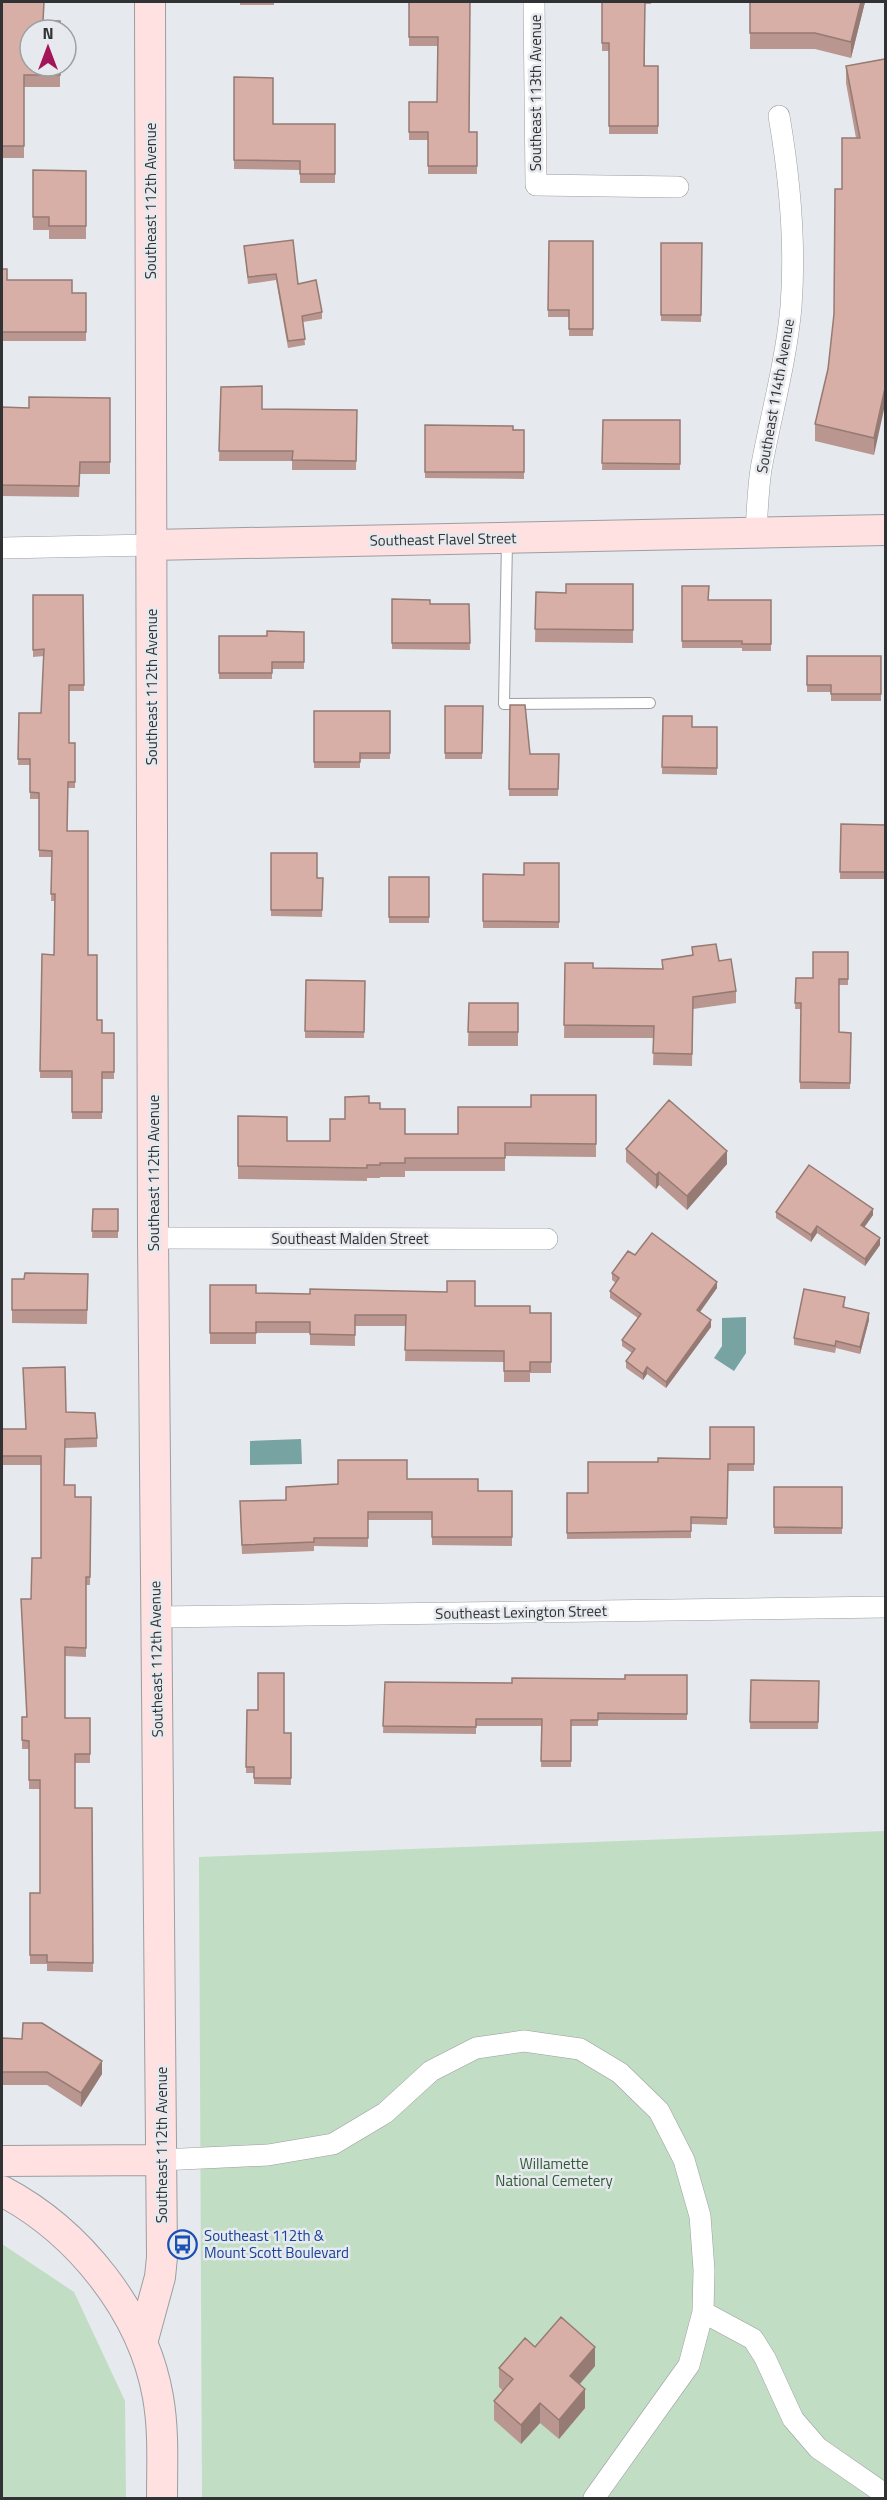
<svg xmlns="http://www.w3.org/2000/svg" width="887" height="2500" font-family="'Titillium Web',sans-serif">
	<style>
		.green { fill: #c1ddc3 }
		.water { fill: #77a4a3 }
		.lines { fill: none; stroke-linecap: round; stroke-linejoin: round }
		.lane-casing { stroke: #9c9ea2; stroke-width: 12 }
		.street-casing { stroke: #9c9ea2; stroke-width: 22 }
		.secondary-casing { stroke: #9c9ea2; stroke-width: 32 }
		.lane { stroke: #fff; stroke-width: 10 }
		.street { stroke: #fff; stroke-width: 21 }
		.secondary { stroke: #fee1e0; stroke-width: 30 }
		.wall { fill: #b9968f }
		.shaded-wall { fill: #967a74 }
		.building { fill: #d7afa6; stroke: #967a74; stroke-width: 1.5 }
		.labels { text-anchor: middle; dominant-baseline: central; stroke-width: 5; stroke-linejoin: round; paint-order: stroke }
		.street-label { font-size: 15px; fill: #313234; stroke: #e6e9ed }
		.park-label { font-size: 15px; fill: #2f5a34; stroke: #e6e9ed }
		.transit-label { font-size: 15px; fill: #164399; stroke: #e6e9ed; text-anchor: start }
	</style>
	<rect width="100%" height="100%" fill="#e6e9ed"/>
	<path class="green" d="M885 1831V2498H202L199 1857Z
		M2 2244 74 2292 125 2401 126 2498H2Z"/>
	<path class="water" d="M746 1317V1353L734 1371 714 1358 722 1346V1318Z
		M301 1439 302 1464 250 1465V1441Z"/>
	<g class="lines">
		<defs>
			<path id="lane" d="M507 541 504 704 650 703"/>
			<path id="street" d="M534 2 536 185 678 187
				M756 533C757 512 758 490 761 469 771 415 786 362 791 307 796 242 790 180 779 116
				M2 548 151 545
				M153 1238 547 1239
				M156 1617 886 1607
				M161 2160 268 2155 333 2144 385 2113 431 2071 476 2048 524 2041 580 2049 620 2073 659 2111 684 2160 700 2216 704 2270 703 2312 689 2365 594 2498
				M703 2312 753 2339 765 2358 793 2419 818 2448 886 2495"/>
			<path id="secondary" d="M151 545 886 530
				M2 2161 161 2160
				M2 2191C78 2231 143 2311 158 2397 164 2431 162 2465 162 2498
				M142 2343 160 2277 162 2257 153 1238 150 2"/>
		</defs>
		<use href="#lane" class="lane-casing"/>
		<use href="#street" class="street-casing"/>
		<use href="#secondary" class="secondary-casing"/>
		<use href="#lane" class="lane"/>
		<use href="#street" class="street"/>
		<use href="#secondary" class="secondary"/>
	</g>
	<path class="wall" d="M2 2 44 21 60 66V87H24V158H2Z
		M240 2H274V5H240Z
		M409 2H470L469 132H477V174H428V140H409V102H437L438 46H409Z
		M602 2H651V4H645V66H658V134H609V51H602Z
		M750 2H865L851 58 815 49H750Z
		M885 59 874 455 815 441V424L828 369 834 314 842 189 856 138 846 83V66Z
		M234 77 273 124H335V183H300V170L234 169Z
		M33 170 86 171V239H49V230H33Z
		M549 241H593V336H569V317H548Z
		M661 243H702L701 322 661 321Z
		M244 246 298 284 322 312V319L303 322 305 345 288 348 276 280 248 284Z
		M2 269 7 280 72 293H86V341H2Z
		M221 387 262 409 357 410 356 470H292V461H219Z
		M110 398V474H80L79 497 2 496V407L29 408Z
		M603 420H680V470H602Z
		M425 425 524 430V479L425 478Z
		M633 584V643L535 642 536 592 566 593Z
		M682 586 709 600H771V651H742V648H682Z
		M33 595H83L84 691H69V743H75V788H68L67 831 88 955 97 1020 102 1033H114V1079H102V1119H72V1078H40L42 954 54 955 55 901H51L52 857H39V799H30V765H18L19 713H41L44 656 33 657Z
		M392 599 430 604H469L470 650 392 649Z
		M304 632V669H272V679H219V636H267Z
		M807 656H881V701H831V692H807Z
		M510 705 530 754H559L558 796H509Z
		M445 706H483L482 759H445Z
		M314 711H390V759H360V768H314Z
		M663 716 692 727H717V775L662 774Z
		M841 824 885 825V879H840Z
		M271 853 317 878H323L322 917 271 916Z
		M559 863V928H483V874L524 875Z
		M389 877H429V923H389Z
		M692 947 719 961 736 991V1003L693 1009 692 1066 653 1065 654 1038H564L565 963 593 968 662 969V960L692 955Z
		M848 952V985H839V1032L851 1033 850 1089H800L801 1009H795L796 978H813Z
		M306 980 365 981 364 1038H305Z
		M469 1003H518V1046H468Z
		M596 1095V1157L505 1156V1171H405V1177H380V1178H367V1181L238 1179V1116L287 1141H330L345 1119 369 1103 380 1109 405 1134H458L531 1107Z
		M626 1149 727 1164 687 1210 659 1185 656 1189 626 1162Z
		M93 1209H118V1238H92Z
		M776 1212 873 1215 864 1227 880 1245 865 1266 817 1233 811 1242 776 1218Z
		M635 1255 717 1288 700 1312 711 1327 666 1388 647 1374 643 1380 626 1368V1361L632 1353 622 1346V1340L638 1318 610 1298V1291L616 1283 612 1280V1273Z
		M88 1274 87 1324 12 1323V1279H24Z
		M210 1285 256 1293 475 1306 530 1313H551V1373H530V1382H504V1362L405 1361 406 1326H355V1346L310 1345V1333H256V1344H210Z
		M845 1304 844 1307 869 1320 860 1354 836 1348 835 1353 794 1345V1338Z
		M66 1412 97 1438V1447L65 1448 64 1485 75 1497H91L90 1585H86V1657L65 1656V1718H90V1763H75V1808H92L93 1972 47 1971V1964H30V1893H40V1789H29V1749H22V1740L26 1717 31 1599 41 1558V1465H2V1429H25Z
		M754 1427V1471H728L727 1525 691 1524V1538L567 1539V1493H588L658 1462 710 1459Z
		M407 1479 478 1491H512V1546L432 1545V1520H368V1547L314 1546V1551L242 1554 240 1510 286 1500 338 1484Z
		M774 1487H842V1534H774Z
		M687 1675V1720H598V1726H571V1767H541L542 1726H476V1734L383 1733 385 1682 512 1683 625 1679Z
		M751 1680 819 1681 818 1729H750Z
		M247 1710 284 1733H291V1785L254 1784V1773H246Z
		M2 2038 102 2074 81 2107 47 2085H2Z
		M535 2347 595 2366 580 2384 585 2408 559 2439 540 2423 521 2444 494 2420V2401L503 2391 499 2387V2368Z"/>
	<path class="shaded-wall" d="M861 2H865L851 58V42Z
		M885 388V405L874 455V438Z
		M727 1151V1164L687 1210V1196Z
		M659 1172V1185L656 1189V1175Z
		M873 1209V1215L861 1232V1225Z
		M817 1226V1233L811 1242V1235Z
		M880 1238V1245L865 1266V1259Z
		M717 1282V1288L697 1316V1310Z
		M869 1313V1320L860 1354V1347Z
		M711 1320V1327L666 1388V1382Z
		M647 1367V1374L643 1380V1374Z
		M102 2061V2074L81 2107V2093Z
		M595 2347V2366L570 2395V2376Z
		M585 2389V2408L559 2439V2420Z
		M540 2403V2423L521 2444V2425Z"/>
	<path class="building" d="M2 2H44L43 21H60V30H30V66H60V75H24V146H2Z
		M409 2H470L469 132H477V166H428V132H409V102H437L438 37H409Z
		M602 2H645L644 66H658V126H609V43H602Z
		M750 2H861L851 42 815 33H750Z
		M885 59V388L874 438 815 424 828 369 834 314 835 189H842V138H860L846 66Z
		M234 77 273 78V124H335V174H300V161L234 160Z
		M33 170 86 171V226H49V217H33Z
		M293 240 298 284 316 280 322 312 302 316 305 339 288 341 276 274 248 277 244 246Z
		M549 241H593V329H569V310H548Z
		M661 243H702L701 315H661Z
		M2 269H7V280H72V293H86V332H2Z
		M262 386V409L357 410 356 461 292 460 293 451H219L221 387Z
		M29 397 110 398V462H80L79 486 2 485V407L29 408Z
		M603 420H680V464L602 463Z
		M425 425 513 426V430H524V472H425Z
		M566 584H633V630L535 629 536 592 566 593Z
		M682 586H709L708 600H771V644H742V641H682Z
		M33 595H83L84 685H69V743H75V782H68L67 831H88V955H97V1020H102V1033H114V1072H102V1112H72V1071H40L42 954 54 955 55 894H51L52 851 39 850V793L30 792V759H18L19 713H41L44 649 33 650Z
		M392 599 430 600V604H469L470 643H392Z
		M267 631 304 632V662H272V673H219V636H267Z
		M807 656H881V694H831V685H807Z
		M510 705H525L530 754H559L558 789H509Z
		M445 706H483L482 753H445Z
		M314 711H390V753H360V762H314Z
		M663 716H692V727H717V768L662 767Z
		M841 824 885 825V872H840Z
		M271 853H317V878H323L322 910H271Z
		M524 863H559V922L483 921V874L524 875Z
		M389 877H429V917H389Z
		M716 944 719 961 731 959 736 991 693 997 692 1054 653 1053 654 1026 564 1025 565 963H593V968L663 969 662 960 693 955 692 947Z
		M813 952H848V979H839V1032L851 1033 850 1083 800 1082 801 1003H795L796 978H813Z
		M306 980 365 981 364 1032 305 1031Z
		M469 1003H518V1032H468Z
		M531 1095H596V1144L505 1143V1158H405V1163H380V1165H367V1168L238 1166V1116L287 1117V1141H330V1119H345V1097L369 1096V1103H380V1109H405V1134H458V1107H531Z
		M669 1100 727 1151 687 1196 659 1172 656 1175 626 1149Z
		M809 1165 873 1209 861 1225 880 1238 865 1259 817 1226 811 1235 776 1212Z
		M93 1209H118V1231H92Z
		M652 1233 717 1282 697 1310 711 1320 666 1382 647 1367 643 1374 626 1361 635 1349 622 1340 641 1314 610 1291 619 1278 612 1273 628 1251 635 1255Z
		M25 1273 88 1274 87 1310H12V1279H24Z
		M447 1281H475V1306H530V1313H551V1362H530V1371H504V1351L405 1350 406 1315H355V1335L310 1334V1322H256V1333H210V1285H256V1293L310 1294V1289L447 1292Z
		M804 1289 845 1297 843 1307 869 1313 860 1347 836 1341 835 1346 794 1338Z
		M65 1367 66 1412 95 1413 97 1438 65 1439 64 1485H75V1497H91L90 1577H86V1648L65 1647V1718H90V1754H75V1808H92L93 1963 47 1962V1955H30V1893H40V1780H29V1741L22 1740V1717H27L21 1599H31L32 1558H41V1456H2V1429H26L23 1368Z
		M710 1427H754V1464H728L727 1518 691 1517V1531L567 1533V1493H588V1462H658V1458L710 1459Z
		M338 1460H407V1479H478V1491H512V1537H432V1512H368V1538H314V1542L242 1545 240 1501 286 1500V1487L338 1484Z
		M774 1487H842V1528L774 1527Z
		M258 1673H284V1733H291V1778H254V1767H246L247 1710H258Z
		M625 1675H687V1714L598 1713V1720H571V1761H541L542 1719H476V1727L383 1726 385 1682 512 1683V1678L625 1679Z
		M751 1680 819 1681 818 1722H750Z
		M23 2023H42L102 2061 81 2093 47 2072H2V2038L22 2039Z
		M561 2317 595 2347 570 2376 585 2389 559 2420 540 2403 521 2425 494 2401 513 2379 499 2368 525 2338 535 2347Z"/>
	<defs>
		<symbol id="bus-ring" viewBox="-11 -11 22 22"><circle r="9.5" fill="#e6e9ed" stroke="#1a4fb4" stroke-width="1.5"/><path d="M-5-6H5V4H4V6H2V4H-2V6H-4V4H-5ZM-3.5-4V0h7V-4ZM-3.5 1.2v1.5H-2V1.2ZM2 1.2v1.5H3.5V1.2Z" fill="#1a4fb4"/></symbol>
	</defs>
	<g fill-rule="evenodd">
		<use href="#bus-ring" x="166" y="2228" width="33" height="33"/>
	</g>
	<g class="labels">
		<g class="street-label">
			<text transform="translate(535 93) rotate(-90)">Southeast 113th Avenue</text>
			<text transform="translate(150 201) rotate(-90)">Southeast 112th Avenue</text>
			<text transform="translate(775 396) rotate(-80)">Southeast 114th Avenue</text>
			<text transform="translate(443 539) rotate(-1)">Southeast Flavel Street</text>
			<text transform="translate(151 687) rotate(-90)">Southeast 112th Avenue</text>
			<text transform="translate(153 1173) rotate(-90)">Southeast 112th Avenue</text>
			<text x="350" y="1238">Southeast Malden Street</text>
			<text transform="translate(521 1612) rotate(-1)">Southeast Lexington Street</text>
			<text transform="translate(156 1659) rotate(-91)">Southeast 112th Avenue</text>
			<text transform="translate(161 2145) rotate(-90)">Southeast 112th Avenue</text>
		</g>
		<g class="park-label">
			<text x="554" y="2163">Willamette<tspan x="554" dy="17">National Cemetery</tspan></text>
		</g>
		<g class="transit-label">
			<text x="204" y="2235">Southeast 112th &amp;<tspan x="204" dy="17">Mount Scott Boulevard</tspan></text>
		</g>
	</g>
	<rect width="887" height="2500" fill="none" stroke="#313234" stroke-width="6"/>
	<g transform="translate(48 48)"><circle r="28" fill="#e6e9ed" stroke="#9ea0a3" stroke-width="1.5"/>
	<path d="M0-4.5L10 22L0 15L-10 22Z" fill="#a41558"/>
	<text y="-9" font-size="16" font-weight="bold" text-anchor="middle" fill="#313234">N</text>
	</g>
</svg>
